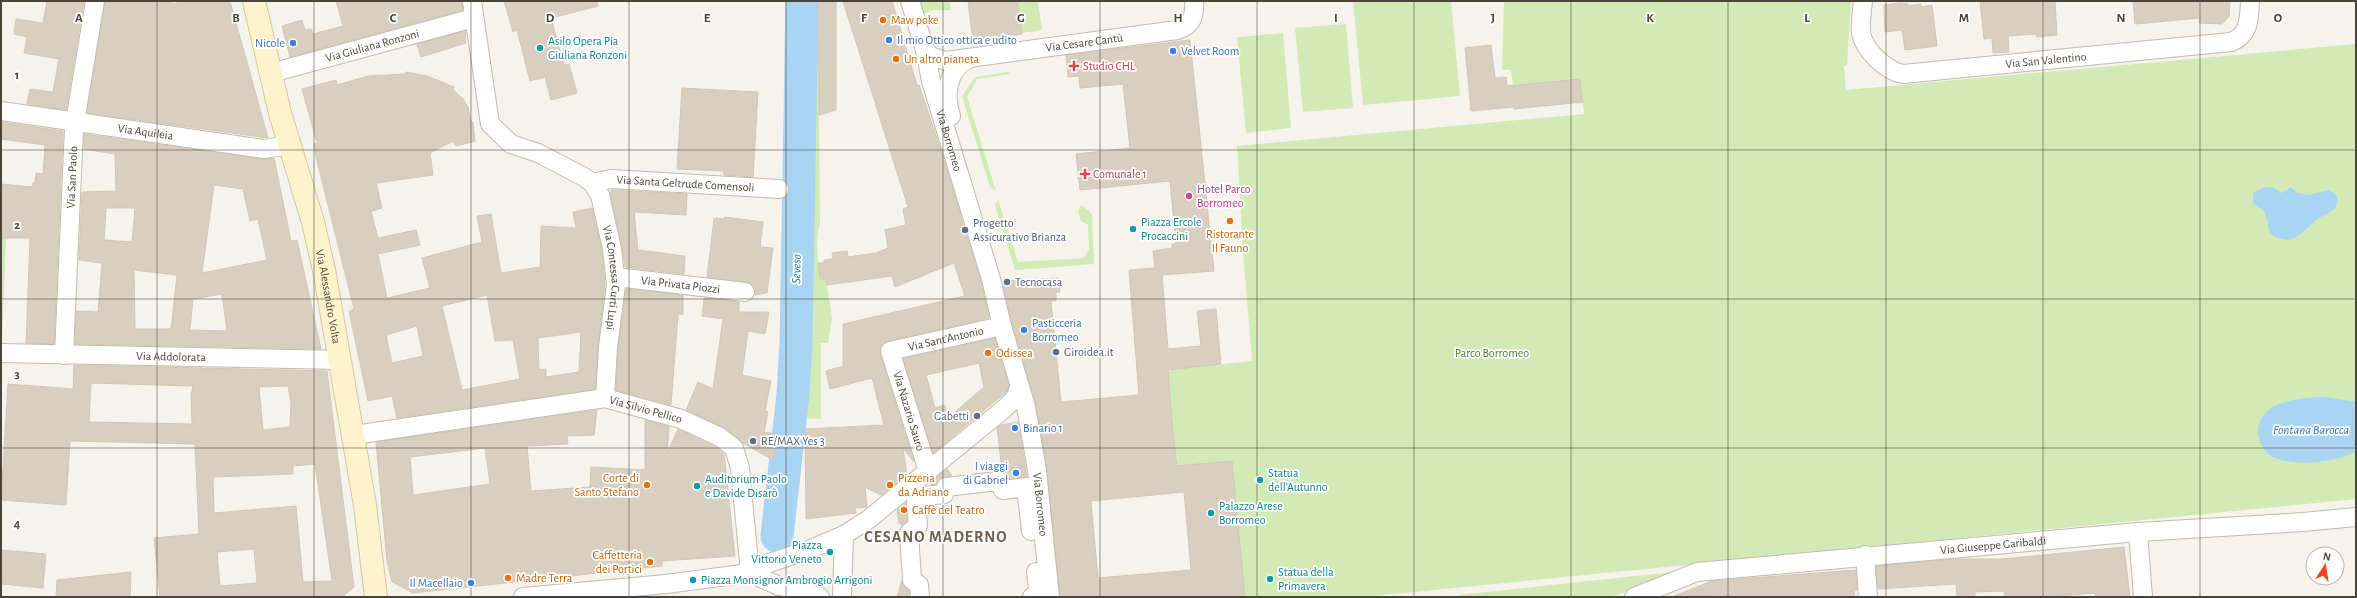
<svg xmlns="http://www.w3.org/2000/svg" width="2357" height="598" font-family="'Alegreya Sans',sans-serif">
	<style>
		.green { fill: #d2eab5 }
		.water { fill: #a9d4f2 }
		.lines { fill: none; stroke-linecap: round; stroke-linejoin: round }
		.river { stroke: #a9d4f2; stroke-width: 33 }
		.building { fill: #d8cfc1; stroke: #d3c7b4; fill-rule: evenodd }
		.street-casing { stroke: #c2bbae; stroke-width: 20 }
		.secondary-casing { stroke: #d6c79b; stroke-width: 24 }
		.street { stroke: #fff; stroke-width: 18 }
		.secondary { stroke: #fff3cd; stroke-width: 22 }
		.grid { fill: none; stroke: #4b4439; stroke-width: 1; stroke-opacity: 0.55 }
		.food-dot { fill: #e8710a; stroke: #fff; stroke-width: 1.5 }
		.shop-dot { fill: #3f7fe0; stroke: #fff; stroke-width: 1.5 }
		.culture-dot { fill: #0f9aa8; stroke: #fff; stroke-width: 1.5 }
		.health-dot { fill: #e0444e; stroke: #fff; stroke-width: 1.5 }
		.hotel-dot { fill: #d1479c; stroke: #fff; stroke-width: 1.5 }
		.service-dot { fill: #5c6f8a; stroke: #fff; stroke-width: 1.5 }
		.labels { text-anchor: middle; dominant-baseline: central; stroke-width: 3.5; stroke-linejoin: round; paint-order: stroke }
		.food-label { font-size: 12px; fill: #c56008; stroke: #fff; text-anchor: start }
		.shop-label { font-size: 12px; fill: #366cbe; stroke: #fff; text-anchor: start }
		.culture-label { font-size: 12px; fill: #0d838f; stroke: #fff; text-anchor: start }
		.street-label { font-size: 12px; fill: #4b4439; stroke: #fff }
		.health-label { font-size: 12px; fill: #be3a42; stroke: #fff; text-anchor: start }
		.hotel-label { font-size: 12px; fill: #b23c85; stroke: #fff; text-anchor: start }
		.service-label { font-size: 12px; fill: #4e5e75; stroke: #fff; text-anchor: start }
		.park-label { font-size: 12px; fill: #4a7f2a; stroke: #fff }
		.water-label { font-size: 13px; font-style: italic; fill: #2e7ab2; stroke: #fff }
		.district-label { font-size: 16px; font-weight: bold; letter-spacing: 1px; fill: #6e6250; stroke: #fff }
		.grid-label { font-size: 13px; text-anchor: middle; font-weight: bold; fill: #4b4439; stroke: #fff; stroke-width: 3.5; stroke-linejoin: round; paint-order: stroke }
	</style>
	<rect width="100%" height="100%" fill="#f6f3ec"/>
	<path class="green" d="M814 1H818L820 222C815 242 818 259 820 279H826L832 318 828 343H821V419L804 418 810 275Z
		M920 1H949L951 10H934L923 14Z
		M1017 1H1038L1042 30 1022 33Z
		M1353 1H1451L1460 96 1363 105Z
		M1504 1H1851L1847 65 1844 66 1846 90 2356 44V499L1363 597H1245L1232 461 1177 466 1168 370 1252 361 1243 250 1237 146 1584 114 1580 79 1513 85 1511 70H1502Z
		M1346 24 1353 108 1303 112 1295 28Z
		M1283 33 1291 128 1246 133 1237 37Z
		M1008 72 1011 74 977 79 967 97 996 191 990 187 962 96 975 77Z
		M998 200 1018 262 1084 258 1089 249 1088 225 1081 221 1078 211 1081 205 1092 214 1094 264 1015 270 995 205Z
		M1 237 6 238 2 345H1Z
		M1691 570 1610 597H1460L1459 595Z"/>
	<path class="water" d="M2265 187 2274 188 2281 193 2291 187 2297 193 2309 195 2329 190 2337 196C2341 212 2324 213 2315 221 2301 233 2290 249 2270 233L2265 212 2253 203V193Z
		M2325 397 2356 402V451C2336 463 2286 469 2267 453 2261 447 2258 439 2258 431 2259 399 2303 398 2325 397Z"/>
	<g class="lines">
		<path class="river" d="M777 536 793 394 796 342 802 1"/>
	</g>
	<path class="building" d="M47 1H84L66 110 27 104 30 89 53 92 59 59 24 53 27 37 14 34 16 19 43 23Z
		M105 1H162L177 4V1H230L268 138 87 113Z
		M336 1H462L463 10 290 57 282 26 302 20 305 30 311 29 313 34 343 26Z
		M504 1H597L598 6 551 18 564 65 569 64 577 93 551 100 545 77 530 81 517 30 513 32Z
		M818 1H836V110L819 115Z
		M843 1H892L917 85H919L940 147 981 282 989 318 888 341 882 344 880 354 914 462 903 448 907 475 881 495 865 487 867 507 855 508 856 513 806 519 805 429 884 425 872 378 830 389 826 371 843 366V324L965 296 954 263 895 287 892 276 827 285 826 279H820L818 263H824V260L833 259 832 253 847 251 848 257 876 253 888 248 885 230 906 225 903 209 908 207Z
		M968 1H1017L1022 34 973 42Z
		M1980 1H2055L2057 35 2037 37 2036 34 2008 36 2009 52 1993 53 1992 38 1984 39Z
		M2133 1H2230L2229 17 2222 24 2199 23 2200 18 2135 24Z
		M1900 3 1908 4 1909 6 1921 4V7L1932 5 1937 46 1905 50 1902 30 1885 32 1884 5Z
		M465 31 466 43 421 57 417 44Z
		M1190 40 1214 271 1162 275 1168 349 1201 346 1197 311 1216 309 1221 364 1168 370 1173 431 1177 466 1232 461 1245 597H1060L1047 469 1036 405 1012 323 1002 281 1058 278 1060 292H1056V301H1051L1061 402 1139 395 1129 270 1155 268 1153 251 1172 248V244H1176L1170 181 1080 190 1076 154 1130 148 1123 84 1080 88 1079 76 1068 77 1066 55ZM1184 492 1191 570 1098 578 1091 501Z
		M1491 45 1495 78 1506 77 1507 86 1580 79 1583 102 1514 109V107L1471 111 1465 48Z
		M406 72 427 76 454 87 453 90 463 99 468 107 471 122H473L475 141 456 146 453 141 430 153 433 175 376 183 382 208 371 211 378 238 416 230 420 245 378 254 387 298 430 288 422 258 482 242 477 216 491 214 501 273 540 267 541 226 576 228 573 212 592 208 602 251 605 285 598 346 595 389 397 418 392 396 368 401 349 311 354 309 316 157 314 144 317 143 302 89 336 80 337 85 368 76 405 74ZM487 295 495 341 513 340 520 379 462 390 442 306ZM417 326 423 356 392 363 386 335ZM581 332 579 372 546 377V369L539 370 538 338Z
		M682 88 758 92 753 177 724 175V171L677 169Z
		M1 122 63 131 54 344 26 343 30 238H1V184L32 187 33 183H35L36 173 43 174 45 145 1 139Z
		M84 134 262 159 274 158 291 241 297 240 321 349 75 344 76 311 98 312 102 263 79 260 82 192 116 191 115 154 84 149ZM214 185 243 189 250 221 258 219 267 260 202 273ZM106 208H135L132 242 104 240ZM134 270 177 275 171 329H135ZM222 294 227 331 190 330 193 299Z
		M612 190 687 194 686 215 634 212 638 250 685 256 684 274 625 267 622 247 610 192Z
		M725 217 763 222 760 247 773 248 767 293 755 295 754 288 747 282 707 277 714 218 724 219Z
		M626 289 683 295V314H678L671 405 616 390 618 348Z
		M704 298 739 302V312H769L765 334 748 331 742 375 771 381 765 411 768 412 764 432 776 434 773 460 743 443 725 428 686 410 698 382 713 389 723 319 702 316Z
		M995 338 1009 386 1006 392 933 453 903 359ZM979 363 984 387 948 418 945 405 935 408 926 375Z
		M74 365 327 371 354 587 342 597H160L154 538 199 534 195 444 70 441 66 505 1 500 8 384 73 389ZM91 383 193 386 191 395 192 424 89 422ZM288 386 291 403 290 427 263 430 259 387ZM315 464 332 581 303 582 296 506 214 513 213 477 293 474V466ZM254 549 257 583 220 586 217 552Z
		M597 410 594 435 567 436 568 444 527 446 531 491 590 487 591 467 645 470V420L669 427 667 454 678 429 714 446 724 454 735 556 662 561V566L413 593 392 582 387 561 376 442ZM485 448 490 484 413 495 410 457Z
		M1018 422 1027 477 1009 479 1002 471 997 428 1001 425Z
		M947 469 952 475 940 479 936 484 932 485 930 483Z
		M906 503 907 521 902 525 899 523 897 510Z
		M2124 547 2130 597H2096L2095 593 2045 597H2005L2004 591 1975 592V597H1957L1956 584 1878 589 1876 566 1954 559H2003Z
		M1 550 46 554 43 588 1 584Z
		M1856 570 1857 590 1854 591 1855 597 1674 596 1712 581Z
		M131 572 130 597H56L57 580Z
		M902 580 903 585 909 591V597H897Z"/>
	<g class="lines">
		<defs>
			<g id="street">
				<path id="s1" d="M472 1 490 124 511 144 538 153 584 177 592 183 600 195 612 249 616 285 608 347 605 398"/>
				<path id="s2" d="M910 1 925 50 931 81 991 279 1002 326 1026 407 1037 470 1050 597"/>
				<path id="s3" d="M1863 1C1862 11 1860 23 1861 33 1864 50 1886 71 1903 74L2231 42C2250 35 2249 18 2250 1"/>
				<path id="s4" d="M925 50 930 56 946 61 1177 30C1192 26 1195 16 1194 1"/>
				<path id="s5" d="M271 73 474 18"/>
				<path id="s6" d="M1 111 264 149 289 145"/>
				<path d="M951 116C944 95 947 67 971 58"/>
				<path id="s7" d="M592 183 611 179 779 189"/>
				<path id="s8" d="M616 277 745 292"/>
				<path id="s9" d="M1 353 340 360"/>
				<path id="s10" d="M64 355 74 128 95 1"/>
				<path id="s11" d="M354 435 605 398 681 419 720 437 734 448 740 468 750 573"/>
				<path id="s12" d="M928 471 890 351 1002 326"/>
				<path d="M2138 532 2143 597"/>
				<path d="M1865 555 1868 597"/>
				<path d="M750 573 779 586 796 589 820 597"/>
				<path d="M523 597 666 584 750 573 763 565 806 551 844 535 869 519 1005 408 1015 398 1019 388"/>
				<path d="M842 597 844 535"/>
				<path d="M920 597 919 585 912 580 909 533 918 525 916 502 923 496 944 494 946 487 998 481 1003 490 1026 487 1031 531"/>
				<path d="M1032 597 1039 596 1036 572"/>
				<path id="s13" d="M1634 597 1697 572 2138 532 2303 522 2356 517"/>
			</g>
			<g id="secondary">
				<path id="s14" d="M254 1 280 113 313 222 324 270 365 505 376 597"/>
			</g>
		</defs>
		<use href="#street" class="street-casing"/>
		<use href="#secondary" class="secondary-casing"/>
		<use href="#street" class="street"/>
		<use href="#secondary" class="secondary"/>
	</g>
	<path class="grid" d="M157 1V597M314 1V597M471 1V597M629 1V597M786 1V597M943 1V597M1100 1V597M1257 1V597M1414 1V597M1571 1V597M1728 1V597M1886 1V597M2043 1V597M2200 1V597M1 150H2356M1 299H2356M1 448H2356"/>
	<g class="food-dot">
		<circle cx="883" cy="20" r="4"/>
		<circle cx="896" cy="59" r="4"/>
		<circle cx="1230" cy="221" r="4"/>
		<circle cx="988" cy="353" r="4"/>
		<circle cx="647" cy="485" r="4"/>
		<circle cx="890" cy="485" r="4"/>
		<circle cx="904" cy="510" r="4"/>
		<circle cx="650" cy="562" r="4"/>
		<circle cx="508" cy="578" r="4"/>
	</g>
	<g class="shop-dot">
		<circle cx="889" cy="40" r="4"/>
		<circle cx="293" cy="43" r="4"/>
		<circle cx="1173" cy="51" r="4"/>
		<circle cx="1024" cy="330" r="4"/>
		<circle cx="1015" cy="428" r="4"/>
		<circle cx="1016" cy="473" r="4"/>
		<circle cx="471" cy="583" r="4"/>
	</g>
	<g class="culture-dot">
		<circle cx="540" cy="48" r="4"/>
		<circle cx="1133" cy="229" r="4"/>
		<circle cx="1260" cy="480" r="4"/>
		<circle cx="697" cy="486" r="4"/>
		<circle cx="1211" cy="513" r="4"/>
		<circle cx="830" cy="552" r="4"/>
		<circle cx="1270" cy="579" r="4"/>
		<circle cx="693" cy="580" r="4"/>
	</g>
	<g class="health-dot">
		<path d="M1072 60h4v4h4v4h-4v4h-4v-4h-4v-4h4z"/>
		<path d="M1083 168h4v4h4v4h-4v4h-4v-4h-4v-4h4z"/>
	</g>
	<circle class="hotel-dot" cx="1189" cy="196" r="4"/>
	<g class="service-dot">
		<circle cx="965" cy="230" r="4"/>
		<circle cx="1007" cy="282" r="4"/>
		<circle cx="1056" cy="352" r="4"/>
		<circle cx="977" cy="416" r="4"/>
		<circle cx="753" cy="441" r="4"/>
	</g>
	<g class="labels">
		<g class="food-label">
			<text x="891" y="20">Maw poke</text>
			<text x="904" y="59">Un altro pianeta</text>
			<text x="1230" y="234" text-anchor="middle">Ristorante<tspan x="1230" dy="14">Il Fauno</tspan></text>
			<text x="996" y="353">Odissea</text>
			<text x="639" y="478" text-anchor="end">Corte di<tspan x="639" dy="14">Santo Stefano</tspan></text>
			<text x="898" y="478">Pizzeria<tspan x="898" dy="14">da Adriano</tspan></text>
			<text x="912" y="510">Caffè del Teatro</text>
			<text x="642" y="555" text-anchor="end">Caffetteria<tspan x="642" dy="14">dei Portici</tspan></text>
			<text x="516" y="578">Madre Terra</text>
		</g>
		<g class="shop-label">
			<text x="897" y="40">Il mio Ottico ottica e udito</text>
			<text x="285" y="43" text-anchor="end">Nicole</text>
			<text x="1181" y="51">Velvet Room</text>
			<text x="1032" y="323">Pasticceria<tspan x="1032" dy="14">Borromeo</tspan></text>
			<text x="1023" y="428">Binario 1</text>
			<text x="1008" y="466" text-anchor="end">I viaggi<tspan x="1008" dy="14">di Gabriel</tspan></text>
			<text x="463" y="583" text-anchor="end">Il Macellaio</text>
		</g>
		<g class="culture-label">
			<text x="548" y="41">Asilo Opera Pia<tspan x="548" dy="14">Giuliana Ronzoni</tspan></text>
			<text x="1141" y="222">Piazza Ercole<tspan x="1141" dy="14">Procaccini</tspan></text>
			<text x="1268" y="473">Statua<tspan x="1268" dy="14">dell'Autunno</tspan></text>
			<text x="705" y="479">Auditorium Paolo<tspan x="705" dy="14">e Davide Disarò</tspan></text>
			<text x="1219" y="506">Palazzo Arese<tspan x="1219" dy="14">Borromeo</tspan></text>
			<text x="822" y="545" text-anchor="end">Piazza<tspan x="822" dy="14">Vittorio Veneto</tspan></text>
			<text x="1278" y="572">Statua della<tspan x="1278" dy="14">Primavera</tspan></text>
			<text x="701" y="580">Piazza Monsignor Ambrogio Arrigoni</text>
		</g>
		<g class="street-label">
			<text stroke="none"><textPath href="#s4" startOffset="164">Via Cesare Cantù</textPath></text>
			<text stroke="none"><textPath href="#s5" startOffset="105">Via Giuliana Ronzoni</textPath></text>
			<text stroke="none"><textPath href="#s3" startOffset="237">Via San Valentino</textPath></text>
			<text stroke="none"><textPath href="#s6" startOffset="146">Via Aquileia</textPath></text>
			<text stroke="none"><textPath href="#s2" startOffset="145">Via Borromeo</textPath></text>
			<text stroke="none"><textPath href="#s10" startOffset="178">Via San Paolo</textPath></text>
			<text stroke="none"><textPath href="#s7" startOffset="94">Via Santa Geltrude Comensoli</textPath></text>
			<text stroke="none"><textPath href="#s1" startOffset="342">Via Contessa Curti Lupi</textPath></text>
			<text stroke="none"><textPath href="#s8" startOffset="65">Via Privata Piozzi</textPath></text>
			<text stroke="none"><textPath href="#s14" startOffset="305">Via Alessandro Volta</textPath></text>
			<text stroke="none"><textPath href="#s12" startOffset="183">Via Sant'Antonio</textPath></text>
			<text stroke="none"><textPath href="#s9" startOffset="170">Via Addolorata</textPath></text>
			<text stroke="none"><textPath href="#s11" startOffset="296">Via Silvio Pellico</textPath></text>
			<text transform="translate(909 411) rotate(73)">Via Nazario Sauro</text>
			<text stroke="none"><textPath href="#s2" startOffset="521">Via Borromeo</textPath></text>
			<text stroke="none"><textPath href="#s13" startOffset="365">Via Giuseppe Garibaldi</textPath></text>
		</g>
		<g class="health-label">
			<text x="1083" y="66">Studio CHL</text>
			<text x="1093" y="174">Comunale 1</text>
		</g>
		<g class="hotel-label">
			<text x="1197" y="189">Hotel Parco<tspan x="1197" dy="14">Borromeo</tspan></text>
		</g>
		<g class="service-label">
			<text x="973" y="223">Progetto<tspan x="973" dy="14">Assicurativo Brianza</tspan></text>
			<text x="1015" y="282">Tecnocasa</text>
			<text x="1064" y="352">Giroidea.it</text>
			<text x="969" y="416" text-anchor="end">Gabetti</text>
			<text x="761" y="441">RE/MAX Yes 3</text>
		</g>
		<g class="park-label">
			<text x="1492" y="353">Parco Borromeo</text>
		</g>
		<g class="water-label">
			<text transform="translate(797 269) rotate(-89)">Seveso</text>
			<text x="2311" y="430">Fontana Barocca</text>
		</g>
		<g class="district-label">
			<text x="936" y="537">CESANO MADERNO</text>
		</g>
	</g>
	<g class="grid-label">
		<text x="79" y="22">A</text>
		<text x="236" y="22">B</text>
		<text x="393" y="22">C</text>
		<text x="550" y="22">D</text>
		<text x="707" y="22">E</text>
		<text x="864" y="22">F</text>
		<text x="1021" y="22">G</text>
		<text x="1178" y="22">H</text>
		<text x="1336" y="22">I</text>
		<text x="1493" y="22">J</text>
		<text x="1650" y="22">K</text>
		<text x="1807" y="22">L</text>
		<text x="1964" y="22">M</text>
		<text x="2121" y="22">N</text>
		<text x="2278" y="22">O</text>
		<text x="17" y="79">1</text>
		<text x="17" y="229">2</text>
		<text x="17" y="378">3</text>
		<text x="17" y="528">4</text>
	</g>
	<rect width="2357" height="598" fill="none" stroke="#4b4439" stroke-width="4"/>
	<g transform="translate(2325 566) rotate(12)"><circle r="19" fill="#ffffff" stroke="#b7b4b0"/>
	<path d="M0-3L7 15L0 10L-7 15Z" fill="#fc3f1d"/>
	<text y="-6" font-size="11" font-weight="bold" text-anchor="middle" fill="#4b4439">N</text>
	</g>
</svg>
